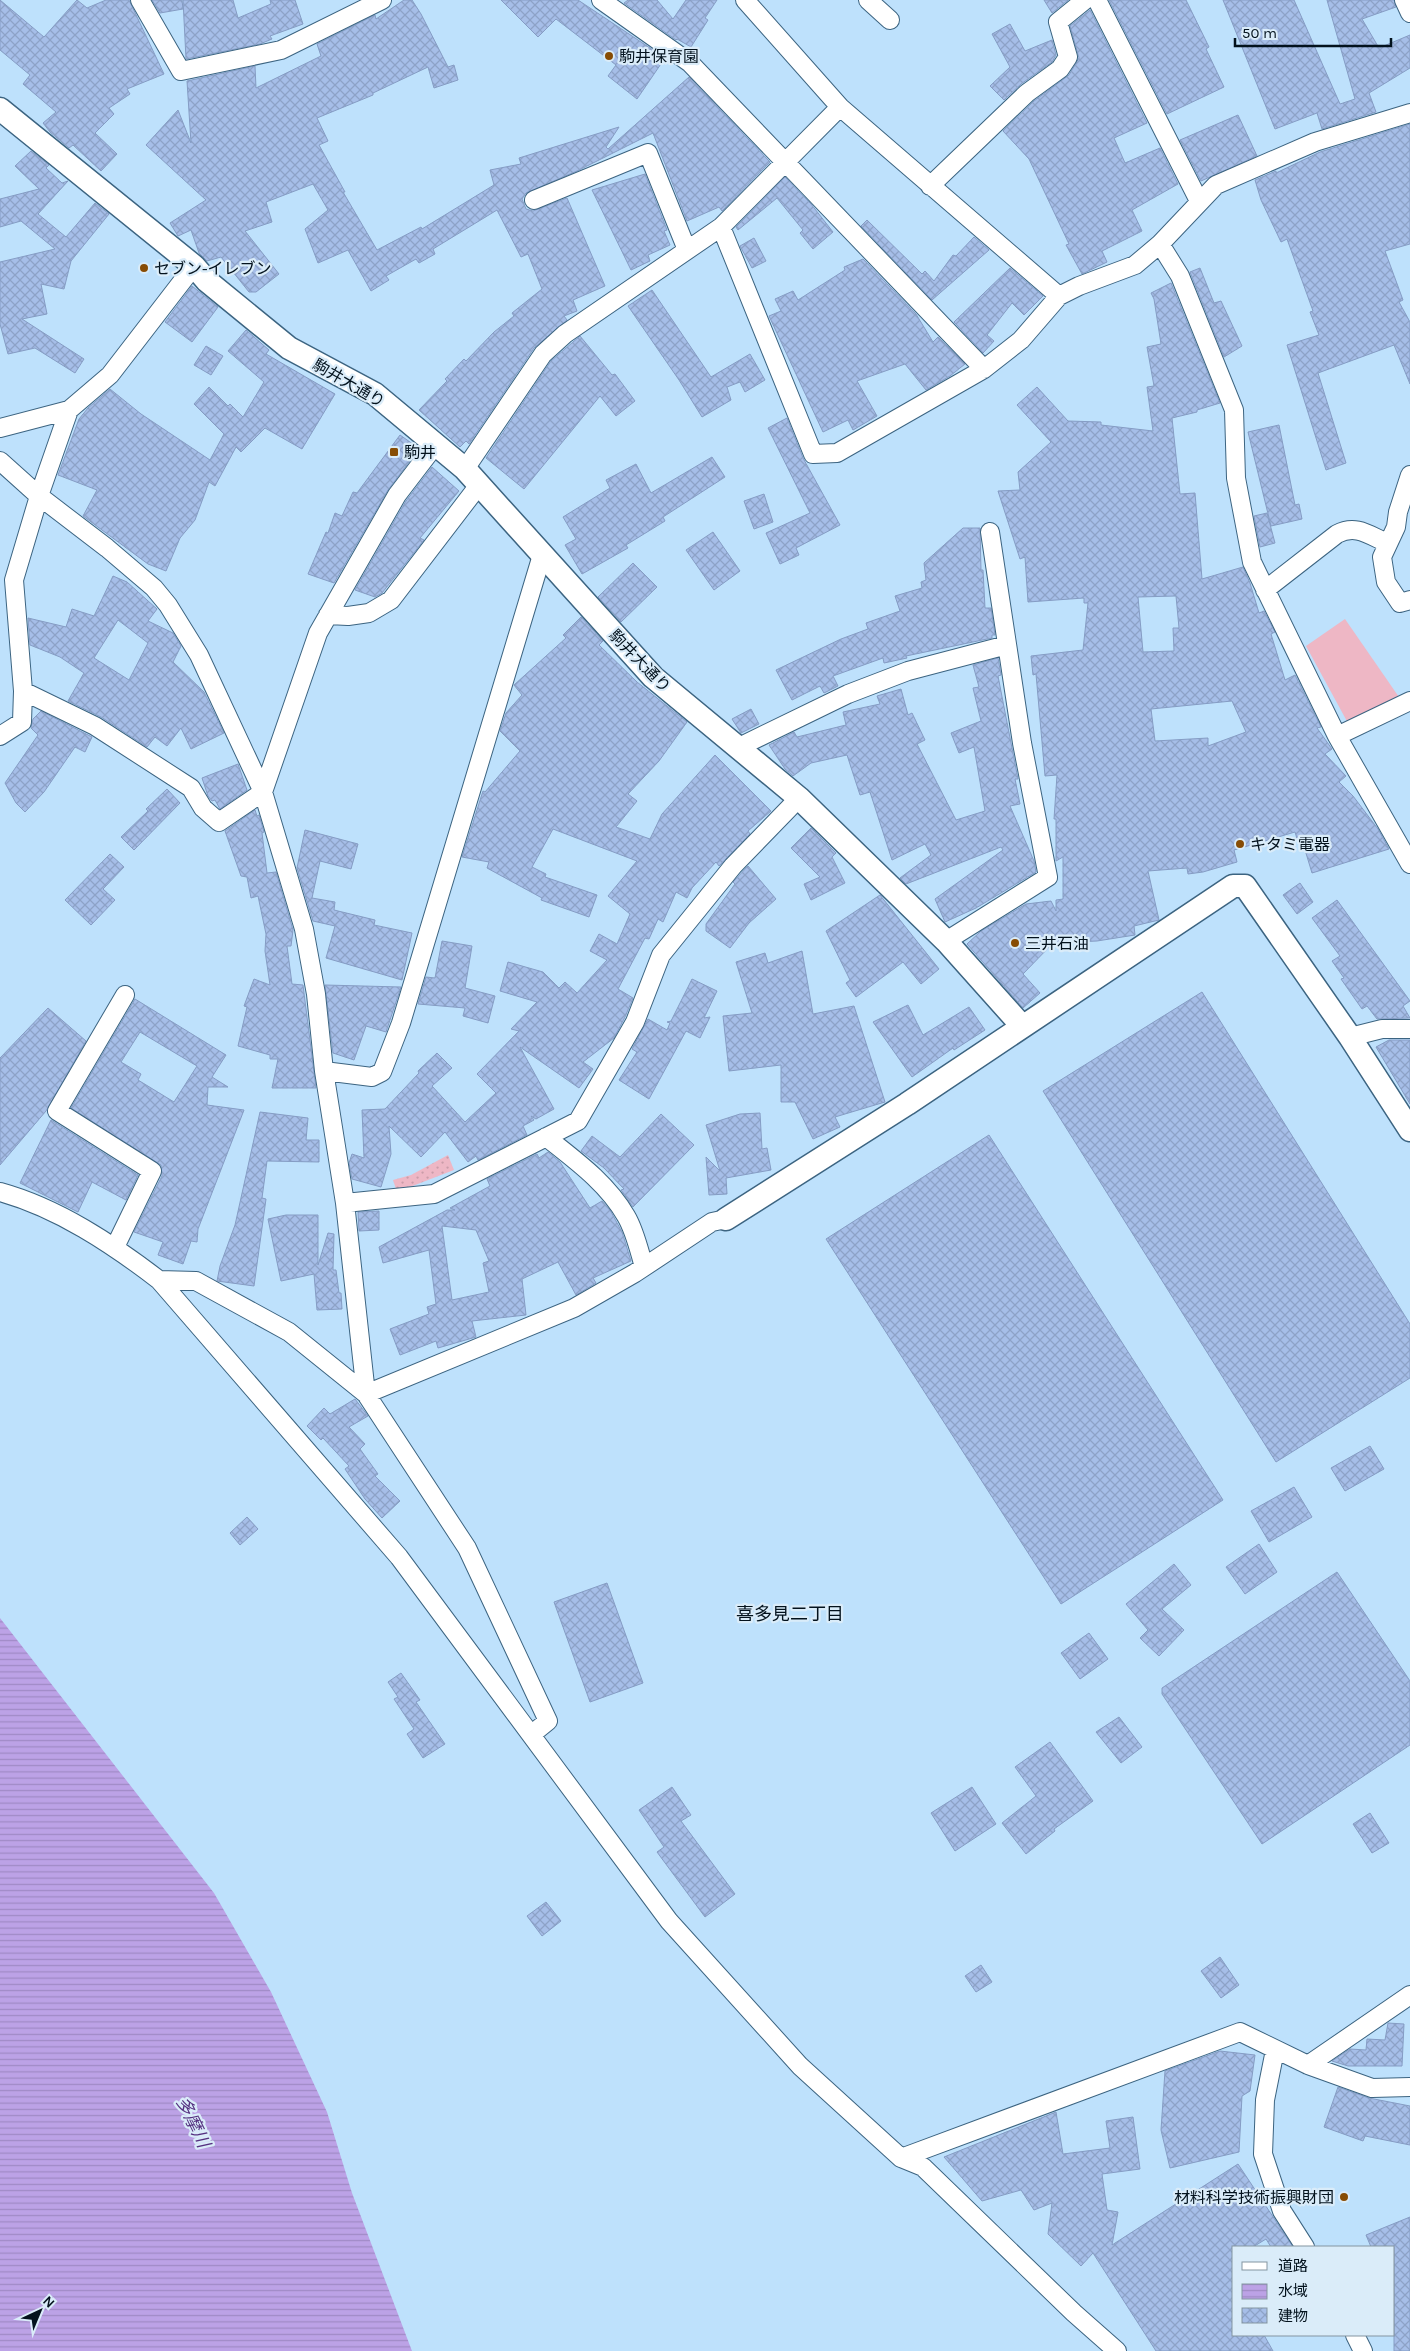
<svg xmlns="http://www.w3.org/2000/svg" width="1410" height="2351" font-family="Karla,'Noto Sans JP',sans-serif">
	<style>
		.grass { fill: #eeb7c5 }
		.park { fill: url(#park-dots) }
		.water { fill: url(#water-rules) }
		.building { fill: url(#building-cross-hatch); stroke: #859cc4; fill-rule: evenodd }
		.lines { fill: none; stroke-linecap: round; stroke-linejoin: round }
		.minor-casing { stroke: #3c6481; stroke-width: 20 }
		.tertiary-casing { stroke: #3c6481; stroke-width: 25 }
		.minor { stroke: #fff; stroke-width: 18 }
		.tertiary { stroke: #fff; stroke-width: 22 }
		.poi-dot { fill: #874c04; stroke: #daecf9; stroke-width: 2 }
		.labels { text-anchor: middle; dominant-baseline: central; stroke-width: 4.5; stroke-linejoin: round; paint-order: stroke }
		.poi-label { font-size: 16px; fill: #03121d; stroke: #daecf9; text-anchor: start }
		.street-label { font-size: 16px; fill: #03121d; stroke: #daecf9 }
		.neighbourhood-label { font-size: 18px; fill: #03121d; stroke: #daecf9 }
		.water-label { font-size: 18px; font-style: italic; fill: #553180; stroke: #daecf9 }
	</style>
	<defs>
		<pattern id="park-dots" width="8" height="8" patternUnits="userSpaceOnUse" patternTransform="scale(1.25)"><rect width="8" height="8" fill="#eeb7c5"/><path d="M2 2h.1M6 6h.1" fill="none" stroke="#ca9ca9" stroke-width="1.8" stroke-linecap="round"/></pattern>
		<pattern id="water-rules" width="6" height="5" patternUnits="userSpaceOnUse" patternTransform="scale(1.25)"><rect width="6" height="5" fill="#bca2e6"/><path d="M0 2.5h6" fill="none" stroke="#a08ac5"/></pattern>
		<pattern id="building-cross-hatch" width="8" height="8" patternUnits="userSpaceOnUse" patternTransform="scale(1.25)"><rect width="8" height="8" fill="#a6bee8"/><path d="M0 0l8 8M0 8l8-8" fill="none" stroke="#8da2c7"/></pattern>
	</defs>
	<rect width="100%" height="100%" fill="#bee1fc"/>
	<path class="grass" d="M1345 619 1401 700 1349 725 1306 646Z"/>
	<path class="park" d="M448 1155 454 1170 397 1192 393 1180 411 1175Z"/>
	<path class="water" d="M0 1618 214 1893 271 1992 327 2112 352 2193 412 2351H0Z"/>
	<path class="building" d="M0 0 44 37 77 0 87 8 106 0H129L164 74 127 89 130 94 109 108 114 114 95 133 117 154 101 171 73 145 69 148 50 132 43 123 56 112 23 84 30 75 0 50Z
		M152 0H182L183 9 160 13Z
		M183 0H233L238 18 271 4 270 0H295L303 24 270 36 272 39 260 44 186 59Z
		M404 0H412L421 14 448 67 454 65 458 80 434 88 428 67 373 93V95L317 118 328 141 319 145 345 192H343L377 250 421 227 422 229 494 185 490 170 521 164 519 158 619 127 606 147 608 149 689 77 770 162 722 211 719 207 687 221 653 133 577 171 526 193 522 199 526 209 533 211 567 198 605 286 573 300 577 311 564 316 567 320 534 348 469 444 466 441 460 447 419 410 447 381 445 379 464 359 466 361 494 332 514 316 512 313 542 289 528 254 521 257 497 210 433 249 435 254 419 263 416 259 386 276 389 280 371 291 348 250 318 263 305 229 328 210 313 184 266 202 272 222 245 231 279 274 256 292H249L221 257 207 261 199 253 191 230 178 236 170 223 206 200 146 145 178 110 191 143 187 81 255 66 256 88 321 56 317 44 375 15 376 19Z
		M501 0H578L665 58 637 99 608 76 616 65 556 19 538 37Z
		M628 0H657L673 19 686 0H717L705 18 708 20 691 47 677 39 676 40 624 3Z
		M1044 0H1068L1052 13Z
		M1109 0H1186L1209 47 1206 49 1224 87 1167 114Z
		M1223 0H1294L1340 104 1355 99 1327 0H1394L1396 7 1362 19 1379 48 1410 35V68L1369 93 1376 112 1322 129 1317 113 1275 129Z
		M1090 10 1147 123 1114 138 1125 163 1160 148 1178 184 1132 210 1142 231 1102 251 1107 262 1082 274 1066 245 1069 244 1029 159 1003 131 1034 101 1069 75 1079 58 1070 26Z
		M1010 24 1025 51 1052 40 1056 55 1052 62 1021 84 1004 100 990 86 1010 67 992 34Z
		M1238 115 1257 156 1201 181 1180 140Z
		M1410 124V244L1385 251 1403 300 1399 302 1410 322V384L1394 345 1318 373 1346 463 1326 470 1287 345 1319 335 1310 312 1313 311 1287 239 1281 242 1261 200 1255 180 1276 171V173L1320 152Z
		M31 151 49 165 46 168 62 183 68 181 38 214 66 237 95 203 109 214 71 261 64 289 41 284 47 314 22 319 84 359 75 373 35 348 8 354 0 324V262L55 249 21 221 0 227V199L39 189 15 166Z
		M645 174 667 230 664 231 670 245 648 255 650 261 631 270 592 190Z
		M785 177 811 204 833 232 813 249 800 233 803 230 777 198 738 230 736 227Z
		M867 220 922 274 925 271 934 281 953 255 956 256 974 237 989 250 932 300 861 226Z
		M754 238 766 261 752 268 740 246Z
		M863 259 916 314 933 342 938 337 965 364 950 376 926 390 905 364 857 381 877 416 853 430 848 420 823 432 769 316 781 311 775 299 793 291 798 300 845 270 844 267Z
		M1010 268 1043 296 1024 315 1012 303 987 335 994 341 983 353 954 322Z
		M1200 268 1214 303 1221 301 1242 346 1224 357 1190 272Z
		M1171 283 1220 403 1197 410V412L1172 418 1180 494 1195 493 1202 579 1243 567 1250 583 1259 613 1264 611 1275 632 1271 634 1285 680 1295 675 1321 727 1317 728 1332 749 1325 754 1346 776 1339 782 1353 796 1378 829 1389 849 1312 873 1302 840 1298 842 1295 832 1234 850 1237 862 1203 872 1188 874 1187 868 1148 871 1159 920 1134 926 1135 935 1097 941 1053 943 1023 974 1040 993 1023 1008 967 944 981 931 1026 904 1051 901 1056 911V900L1063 899V857L1056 861V819H1054L1057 775 1045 776 1036 674 1033 675 1031 656 1083 650 1088 603H1084V598L1028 602 1025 557 1020 559 998 491 1020 490 1018 472 1051 442 1017 405 1037 387 1068 421 1101 422V425L1153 431 1147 387 1154 386 1147 347 1161 344 1154 299 1151 293ZM1176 596 1179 628H1173L1174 651 1143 652 1138 597ZM1232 701 1246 732 1208 746V738L1155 741 1151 709Z
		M192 286 218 307 192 342 165 322Z
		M652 290 711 377 750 354 765 380 745 392 740 382 727 387 731 400 702 417 679 380 628 306Z
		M246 330 269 350 266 354 335 394 302 449 265 428 241 452 236 447 215 486 209 482 195 520 180 538 166 571 148 564 83 516 97 490 58 475 79 419 88 408 110 389 141 414 210 460 224 434 194 404 209 387 228 406 230 404 243 417 264 382 228 351Z
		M580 336 612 375 615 374 635 401 616 416 600 396 524 489 486 458 551 361Z
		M206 346 223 356 211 375 194 365Z
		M787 418 803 458 840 525 796 548 799 555 780 564 766 533 810 513 768 428Z
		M1279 425 1295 505 1299 504 1302 519 1271 526 1248 432Z
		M400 435 417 447 413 452 415 454 388 490 334 583 308 574 326 532 328 533 335 513 342 516 353 492 357 493Z
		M712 457 725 477 663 517 665 521 626 545 628 548 582 574 565 545 576 539 563 517 610 488 606 480 636 464 651 493Z
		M432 467 459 491 420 538 424 540 382 593 375 597 355 590 406 501Z
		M764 494 773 522 754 529 744 501Z
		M1267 513 1275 543 1260 547 1254 516Z
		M963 528H980L981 570H983L985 608H991L995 635H992V638L906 656 907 658 884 663 883 658 833 676 838 686 824 693 820 686 792 700 776 670 841 639 868 629 866 623 900 611 895 596 922 588 921 582 926 580 924 563Z
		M713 532 740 571 714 590 686 550Z
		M633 563 657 587 621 622 598 597Z
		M113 576 127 582 157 609 148 621 173 633 181 646 173 662 204 692 224 733 191 749 181 728 167 746 155 737 147 747 101 717 68 701 84 673 60 657 30 645 28 618 66 627 72 609 94 616ZM118 620 148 643 129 680 94 658Z
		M581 617 603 641 599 645 637 682 687 722 659 761 628 794 637 801 616 827 650 839 662 814 715 755 771 811 748 831 750 834 719 866 716 862 692 888 687 898 676 892 663 922 658 919 649 939 645 938 618 989 633 998 625 1017 614 1038 583 1062 593 1069 579 1088 520 1047 554 1109 536 1119 531 1116 534 1120 523 1126 527 1135 478 1160 476 1156 468 1162 445 1132 421 1157 389 1126 391 1154 381 1187 352 1179 349 1163 352 1154 364 1158 362 1110 385 1109 419 1073 418 1071 437 1053 452 1068 432 1086 465 1122 496 1093 477 1074 519 1031 511 1029 537 1002 500 991 508 962 543 972 559 988 565 982 577 993 607 960 590 951 599 934 617 944 630 914 608 896 637 861 553 829 532 867 546 874 545 877 597 895 589 917 541 900 542 898 487 868 489 862 462 857 483 791 485 792 520 751 500 731 506 713 522 695 514 685 566 638 563 635Z
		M998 658 1001 675 998 676 1018 779H1015L1020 804 1010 806 1034 861 1036 872 976 908 945 922 935 899 1003 850 1001 847 906 884 900 878 931 855 925 844 892 860 870 792 860 795 847 755 811 763 793 776 785 769 769 745 794 732 797 737 846 725 843 712 880 704 877 696 901 689 908 715 912 713 925 740 917 744 956 820 985 811 974 747 959 753 951 733 981 721 973 688 979 687 973 665Z
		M751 709 759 724 741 733 732 719Z
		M41 711 92 737 85 752 75 747 44 792 25 812 16 803 5 783 38 735 31 728 33 719Z
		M238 764 247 790 220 809 215 800 212 801 208 796 202 778Z
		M167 789 180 803 134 850 121 837 148 811 146 809Z
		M255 810 257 816 259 815 264 832 262 833 267 873 276 872 293 930 291 946H287L292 984 303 985 316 1088H272L278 1059H270V1055L238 1046 247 1007 244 1006 254 979 270 985 265 951 266 934 258 896 251 898 247 877 241 876 225 831Z
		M811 828 836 853 832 857 845 883 811 900 804 884 820 877 791 848Z
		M305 830 358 844 351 869 320 861 312 898 335 902 334 910 375 920 374 925 412 933 402 980 326 958 335 926 313 921 297 868Z
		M110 854 124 867 103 889 115 900 91 925 65 900Z
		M748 866 776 899 749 923 730 948 706 931V924L735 884 733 882Z
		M1300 883 1313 902 1297 914 1283 895Z
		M880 895 939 969 921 984 903 962 856 997 846 983 850 980 826 931Z
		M1337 900 1410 1001 1403 1006 1410 1018 1377 1019 1367 1006 1362 1009 1341 979 1344 978 1332 961 1340 956 1312 918Z
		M442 941 472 946 465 988 495 996 488 1023 463 1016 465 1008 418 1004 426 977 435 978Z
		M802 951 813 1014 854 1006 885 1102 835 1117 840 1127 813 1139 795 1102H781V1065L729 1071 723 1016 752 1013 736 962 765 953 768 963Z
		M692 979 717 991 704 1018 710 1017 700 1038 686 1031 649 1099 619 1080 637 1052 632 1049 648 1019 667 1030 670 1023 667 1022 671 1021Z
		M325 985 401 987 386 1032 366 1026 354 1060 333 1053Z
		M1202 992 1410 1324V1378L1276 1462 1043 1091Z
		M135 999 226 1055 212 1077 228 1087H208L207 1105 244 1110 198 1229 197 1242 191 1241 183 1264 158 1255 163 1242 134 1232 162 1176 161 1165 71 1108ZM140 1032 197 1066 174 1102 138 1080 141 1074 121 1062Z
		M908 1005 923 1035 969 1007 985 1030 954 1050 953 1048 912 1077 873 1022Z
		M48 1008 86 1041 46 1111 0 1165V1058Z
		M1389 1040H1410V1104L1376 1047Z
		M260 1112 308 1118 306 1140H319V1162L267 1161 262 1198 266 1199 254 1286 217 1281 220 1266 235 1225Z
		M760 1113 762 1149 767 1148 771 1170 726 1178 727 1194 709 1195 706 1157 720 1171 706 1125 740 1114Z
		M661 1114 694 1145 633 1207 621 1190 624 1189 604 1168 581 1151 592 1136 620 1157Z
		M51 1120 138 1175 126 1200 92 1182 78 1212 20 1183Z
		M989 1135 1223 1500 1061 1604 826 1239Z
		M548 1152 560 1162 590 1208 602 1201 610 1210 622 1232 631 1261 593 1278 596 1283 576 1295 558 1262 522 1279 526 1315 472 1321 476 1337 438 1348 436 1341 400 1355 390 1329 429 1314 427 1307 436 1304 429 1250 383 1263 379 1247 447 1210H455L450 1208 490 1186 487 1179 537 1154 539 1158ZM442 1226 476 1230 489 1261 483 1263 489 1292 452 1300Z
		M379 1211V1230L359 1231 358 1212Z
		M286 1215H318V1265L328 1233 334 1234 333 1270H336L339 1293H341L342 1309 317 1310 314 1274 281 1281 268 1219Z
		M355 1399 368 1416 349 1427 365 1444 360 1449 378 1474 375 1476 400 1501 382 1518 365 1499 345 1469 349 1466 323 1438 321 1440 307 1426 324 1408 330 1414Z
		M1370 1446 1384 1469 1345 1491 1331 1468Z
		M1294 1487 1312 1517 1269 1542 1251 1511Z
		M247 1517 258 1529 240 1545 230 1533Z
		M1259 1544 1277 1572 1245 1594 1226 1567Z
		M1174 1564 1191 1585 1162 1609 1184 1630 1159 1656 1140 1638 1148 1630 1126 1604Z
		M1337 1572 1410 1681V1745L1262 1844 1162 1694V1688Z
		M607 1583 643 1683 590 1702 554 1602Z
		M1089 1633 1108 1659 1080 1679 1061 1653Z
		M401 1673 420 1700 416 1702 445 1744 423 1758 407 1734 414 1729 394 1699 398 1697 388 1682Z
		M1119 1717 1142 1747 1121 1763 1096 1732Z
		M1050 1742 1093 1801 1054 1829 1055 1831 1026 1854 1002 1823 1036 1796 1015 1767Z
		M672 1787 691 1815 681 1821 735 1894 705 1917 657 1852 664 1847 639 1810Z
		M972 1787 996 1824 955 1851 931 1813Z
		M1370 1813 1389 1843 1372 1853 1353 1824Z
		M546 1902 561 1921 542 1936 527 1916Z
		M1220 1957 1239 1985 1221 1998 1201 1971Z
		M981 1965 992 1982 976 1992 965 1976Z
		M1388 2023 1404 2024 1402 2066H1348L1332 2061 1350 2049 1366 2050 1367 2039 1385 2040Z
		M1220 2051 1255 2055 1250 2091 1242 2096 1239 2152 1170 2168 1161 2130 1165 2071Z
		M1338 2087 1369 2098 1410 2106V2145L1365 2136 1363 2141 1324 2127Z
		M1056 2112 1063 2154 1110 2148 1106 2121 1133 2117 1140 2169 1102 2174 1107 2210 1118 2212 1112 2245 1238 2164 1293 2247H1271L1266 2239 1253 2247H1234V2335H1264L1273 2351H1156L1093 2253 1081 2266 1048 2234 1052 2203 1034 2210 1021 2190 982 2201 944 2157Z
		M1410 2217V2351H1394V2247H1371L1366 2235Z"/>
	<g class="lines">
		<defs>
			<path id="minor" d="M140 0 181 71 281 50 382 0
				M601 0 690 63 984 369
				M745 0 840 107 1059 296
				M868 0 890 20
				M1097 0 1199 201
				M1404 0 1410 13
				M1410 113 1315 142 1216 185 1160 244 1180 276 1234 410 1236 478 1252 562 1337 736 1410 864
				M930 186 1027 93 1060 69 1068 57 1058 22 1085 0
				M534 200 648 153 687 250
				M721 227 813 454 837 453 984 369 1021 340 1059 296 1079 286 1135 265 1160 244
				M0 428 69 410
				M0 461 39 496 107 548 154 588 168 605 199 655 263 792 304 929 316 994 324 1071 345 1203 366 1394
				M465 469 543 354 565 334 721 227 840 107
				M1410 475 1398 512 1396 527 1382 557 1386 582 1400 603 1410 600
				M1265 590 1337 534C1356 524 1369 535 1387 543
				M328 615 348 616 369 613 391 600 479 485
				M23 691 95 726 191 788 203 808 219 822 263 792 318 633 397 495 436 444
				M0 736 22 722 23 691 14 580 39 496 69 410 110 375 194 266
				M1337 736 1410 701
				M737 748 848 694 908 671 1007 645
				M946 941 1048 877 1022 743 990 532
				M1350 1037 1382 1029H1410
				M324 1071 372 1077 382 1072 401 1023 542 555
				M546 1137C575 1160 607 1183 626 1216 635 1231 639 1250 644 1267
				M0 1192C58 1208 112 1244 159 1280L399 1557 669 1921 800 2066 901 2158 923 2167 1074 2313 1117 2351
				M345 1203 434 1194 578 1121 635 1022 661 955 733 866 799 798
				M115 1247 152 1171 57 1111 125 995
				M159 1280 196 1281 289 1332 366 1394 467 1548 548 1721 532 1734
				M366 1394 574 1308 635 1273 712 1222 726 1219
				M1275 2050 1265 2100 1263 2154 1282 2211 1305 2247
				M1308 2065 1410 1995
				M901 2158 1240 2032 1308 2065 1372 2088 1410 2087
				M1355 2335 1363 2351"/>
			<path id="tertiary" d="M0 109 194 266 207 281 289 348 375 394 465 469 653 677 799 798 946 941 1022 1026
				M726 1219 907 1104 1233 886H1245L1350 1037 1410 1130"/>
		</defs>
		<use href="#minor" class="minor-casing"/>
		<use href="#tertiary" class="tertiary-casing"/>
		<use href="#minor" class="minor"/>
		<use href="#tertiary" class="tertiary"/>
	</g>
	<g class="poi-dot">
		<circle cx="609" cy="56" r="5"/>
		<circle cx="144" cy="268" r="5"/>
		<rect x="389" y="447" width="10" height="10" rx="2.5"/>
		<circle cx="1240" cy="844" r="5"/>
		<circle cx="1015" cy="943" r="5"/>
		<circle cx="1344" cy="2197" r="5"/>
	</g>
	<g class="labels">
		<g class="poi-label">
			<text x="619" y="56">駒井保育園</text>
			<text x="154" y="268">セブン-イレブン</text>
			<text x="404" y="452">駒井</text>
			<text x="1250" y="844">キタミ電器</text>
			<text x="1025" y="943">三井石油</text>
			<text x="1334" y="2197" text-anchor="end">材料科学技術振興財団</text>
		</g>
		<g class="street-label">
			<text transform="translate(349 383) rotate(30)">駒井大通り</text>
			<text transform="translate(640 661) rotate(46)">駒井大通り</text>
		</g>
		<g class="neighbourhood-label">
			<text x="790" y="1614">喜多見二丁目</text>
		</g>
		<g class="water-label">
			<text transform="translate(193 2122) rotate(64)">多摩川</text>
		</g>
	</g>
	<rect x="1232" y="2246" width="162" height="90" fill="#daecf9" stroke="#8495a1"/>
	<rect x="1242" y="2262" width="25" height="8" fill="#ffffff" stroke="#8495a1"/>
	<text x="1278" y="2271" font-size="15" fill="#03121d">道路</text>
	<rect x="1242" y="2284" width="25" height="15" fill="url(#water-rules)" stroke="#8495a1"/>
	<text x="1278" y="2296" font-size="15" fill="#03121d">水域</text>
	<rect x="1242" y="2308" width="25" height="15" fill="url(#building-cross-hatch)" stroke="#8495a1"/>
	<text x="1278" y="2321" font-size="15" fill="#03121d">建物</text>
	<g transform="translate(40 2311) rotate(44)" stroke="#daecf9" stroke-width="4" paint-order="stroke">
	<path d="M0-4L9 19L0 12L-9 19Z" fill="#03121d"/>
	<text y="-8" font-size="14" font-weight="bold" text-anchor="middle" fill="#03121d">N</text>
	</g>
	<path d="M1235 38v8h156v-8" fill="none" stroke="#03121d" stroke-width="2.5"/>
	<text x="1242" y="38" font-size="15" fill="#03121d" stroke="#daecf9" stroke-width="4" paint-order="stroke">50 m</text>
</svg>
